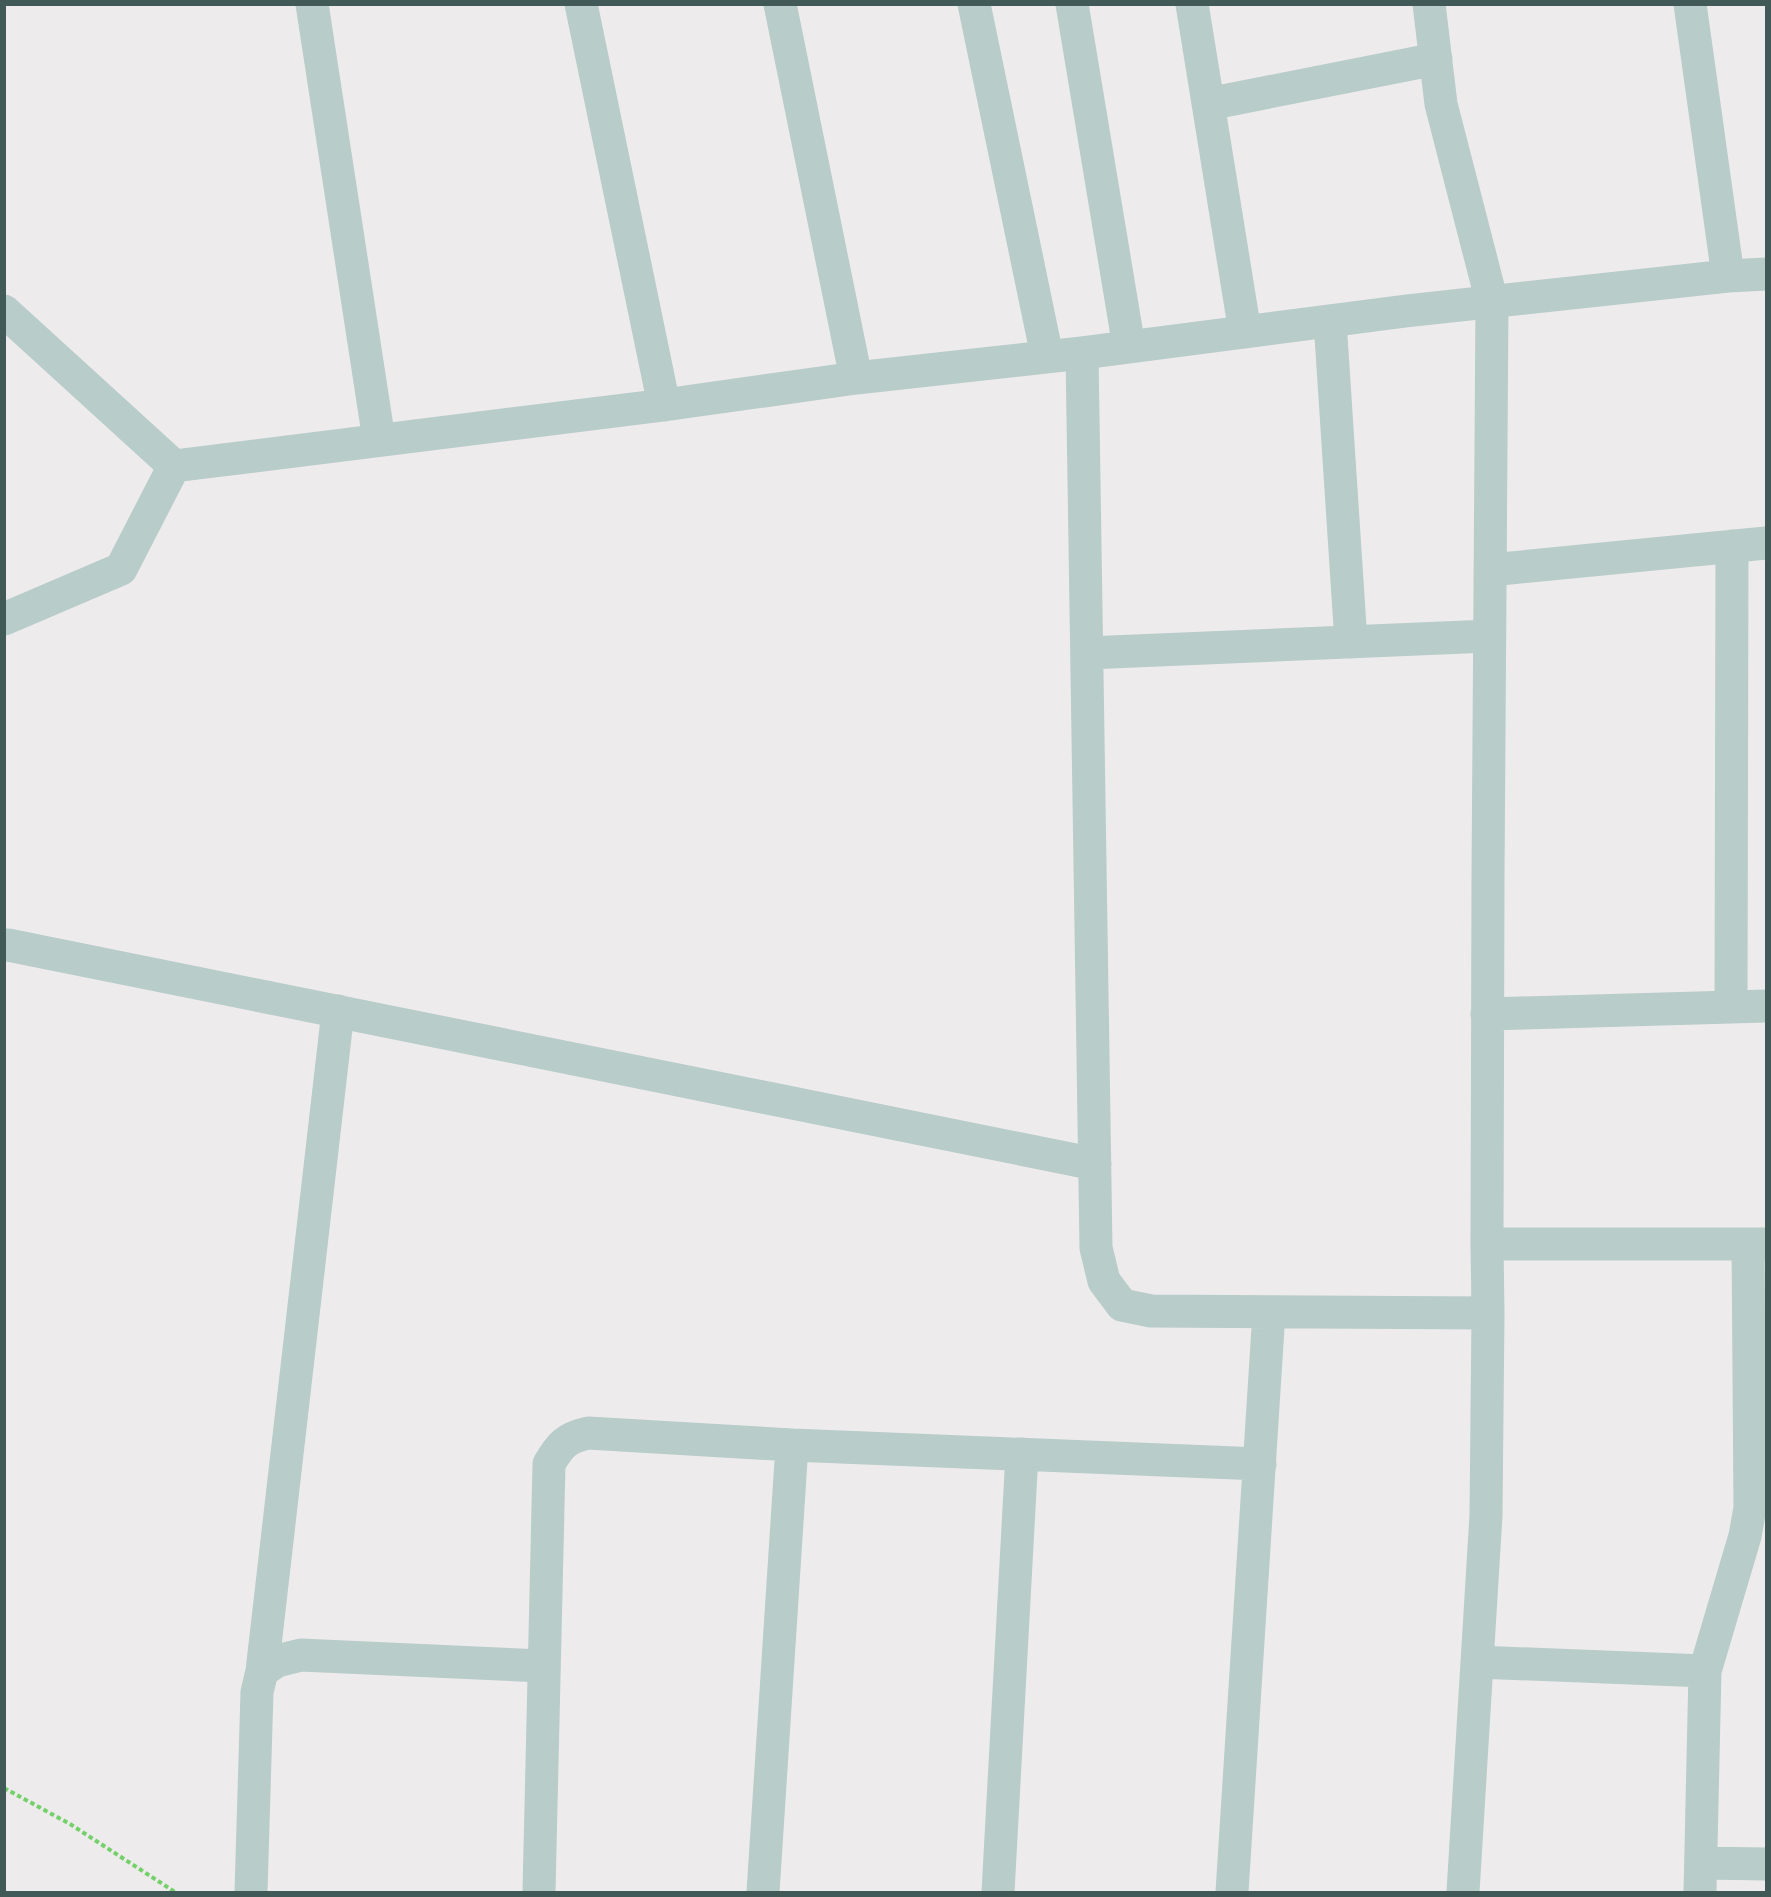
<svg xmlns="http://www.w3.org/2000/svg" width="1771" height="1897" font-family="Arial,sans-serif">
	<style>
		.lines { fill: none; stroke-linecap: round; stroke-linejoin: round }
		.path { stroke: #74d16a; stroke-width: 4; stroke-dasharray: 4.5 3; stroke-linecap: butt }
		.street { stroke: #b8ccc9; stroke-width: 33 }
	</style>
	<rect width="100%" height="100%" fill="#eeebed"/>
	<g class="lines">
		<path class="path" d="M4 1788 70 1824 175 1892"/>
		<path class="street" d="M312 4 379 440
			M581 4 664 405
			M780 4 856 378
			M974 4 1047 356
			M1072 4 1129 347
			M1192 4 1245 332
			M1429 4 1441 104 1492 302 1488 877 1487 1244 1488 1313 1486 1515 1463 1892
			M1690 4 1728 276
			M1208 104 1436 59
			M4 311 174 466 664 405 856 378 1082 353 1406 311 1728 276 1766 274
			M1330 321 1351 642
			M1082 353 1096 1248 1104 1281 1122 1305 1151 1311 1488 1313
			M1490 570 1766 543
			M4 619 121 569 174 466
			M1087 653 1489 636
			M8 945 1095 1164
			M1731 1007 1732 546
			M1487 1014 1766 1006
			M1487 1244H1766
			M1477 1662 1705 1671 1700 1892
			M262 1671 338 1011
			M1705 1671 1745 1536 1750 1508 1748 1244
			M1701 1863 1766 1864
			M251 1892 257 1692 262 1671 277 1661 301 1655 543 1666
			M539 1892 549 1464C560 1445 566 1438 588 1433L792 1445 1260 1464
			M763 1892 792 1445
			M998 1892 1022 1454
			M1232 1892 1269 1312"/>
	</g>
	<rect width="1771" height="1897" fill="none" stroke="#425a57" stroke-width="12"/>
</svg>
